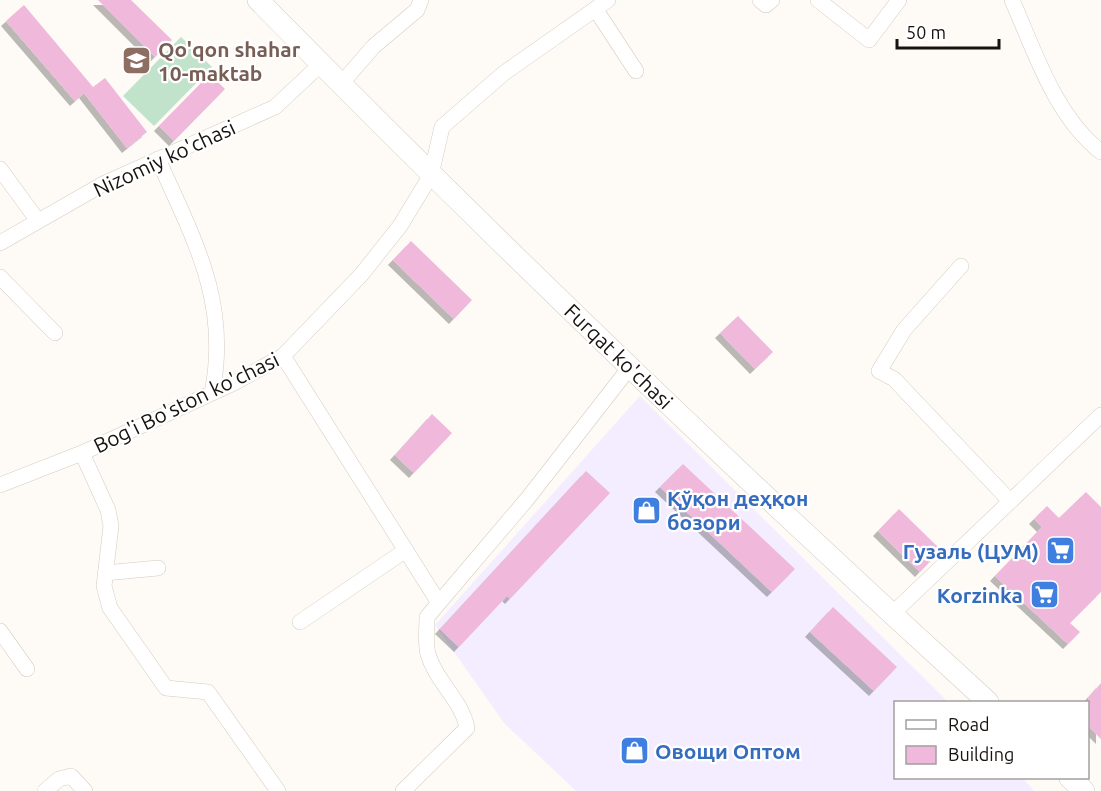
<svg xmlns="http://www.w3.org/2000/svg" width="1101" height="791" font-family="Ubuntu,sans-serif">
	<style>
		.commercial { fill: #f4edff }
		.green { fill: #c2e3cb }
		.building { fill: #f0b8db; filter: url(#shadow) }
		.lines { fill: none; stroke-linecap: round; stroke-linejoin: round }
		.street-casing { stroke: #d5cbc0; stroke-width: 16 }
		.secondary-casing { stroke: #d5cbc0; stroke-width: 22 }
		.street { stroke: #fff; stroke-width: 15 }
		.secondary { stroke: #fff; stroke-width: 21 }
		.labels { text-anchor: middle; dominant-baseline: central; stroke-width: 4.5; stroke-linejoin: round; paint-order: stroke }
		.education-label { font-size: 21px; font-weight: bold; fill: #785e54; stroke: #fff; text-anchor: start }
		.street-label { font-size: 21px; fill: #16120f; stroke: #fff }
		.shop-label { font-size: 21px; font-weight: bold; fill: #366cbe; stroke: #fff; text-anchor: start }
	</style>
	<defs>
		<filter id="shadow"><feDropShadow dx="-5" dy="5" stdDeviation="0" flood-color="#0004"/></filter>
	</defs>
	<rect width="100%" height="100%" fill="#fefaf6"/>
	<path class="commercial" d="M640 396 948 702H896V778H1023L1034 791H576L504 723 435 625Z"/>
	<path class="green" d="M181 37 212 67 154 126 123 96Z"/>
	<path class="building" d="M98 0H131L172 40 155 57Z
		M24 5 93 87 105 78 147 132 127 148 84 93 75 101 6 21Z
		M210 74 225 89 174 141 159 126Z
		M411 241 472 300 454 319 393 260Z
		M738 316 773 352 755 369 720 333Z
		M432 414 452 433 414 473 395 455Z
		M683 464 795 569 772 592 660 487Z
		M586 471 610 493 510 599 507 596 459 647 440 629Z
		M1086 492 1101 507V592L1070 623 1080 632 1068 644 995 576 1042 527 1034 519 1047 506 1059 518Z
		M899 509 941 550 920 572 878 531Z
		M833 607 897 667 874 691 810 632Z
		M1101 683V739L1088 726V698Z"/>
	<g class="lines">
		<defs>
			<path id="street" d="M760 0 766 5 772 0
				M818 0 869 40 899 0
				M1012 0C1035 52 1055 116 1101 152
				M596 10 636 71
				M341 84 374 46 417 10 421 0
				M158 159C194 240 230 302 212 393
				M0 169 38 221
				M0 243 105 183 275 107 321 64
				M961 266 904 330 879 371 894 379 1010 501
				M0 277 55 333
				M283 356 439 603
				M82 453 108 510 111 526 104 586 110 608 166 688 208 692 278 791
				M0 485 82 453 234 383 283 356 361 275 400 226 431 175 442 127 504 73 608 0
				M105 573 158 568
				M892 614 1101 415
				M300 622 406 550
				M0 631 27 669
				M45 791 59 779 71 776 85 791
				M403 791 467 728C462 700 436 682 428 654 425 643 427 628 427 617L528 498 630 367"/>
			<path id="secondary" d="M258 0C495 241 739 475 988 702
				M1070 778 1084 791"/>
		</defs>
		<use href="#street" class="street-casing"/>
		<use href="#secondary" class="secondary-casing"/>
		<use href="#street" class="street"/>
		<use href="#secondary" class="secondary"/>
	</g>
	<defs>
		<symbol id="school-square" viewBox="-11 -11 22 22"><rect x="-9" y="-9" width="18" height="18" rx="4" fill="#8d6e63" stroke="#fff"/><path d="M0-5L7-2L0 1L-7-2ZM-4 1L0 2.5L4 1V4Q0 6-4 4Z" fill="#fff"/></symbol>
		<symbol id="shop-square" viewBox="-11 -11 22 22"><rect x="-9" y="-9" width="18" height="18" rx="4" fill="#3f7fe0" stroke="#fff"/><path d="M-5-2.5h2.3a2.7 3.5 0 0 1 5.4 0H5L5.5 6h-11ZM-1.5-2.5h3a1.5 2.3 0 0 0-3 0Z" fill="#fff"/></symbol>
		<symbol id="supermarket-square" viewBox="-11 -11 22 22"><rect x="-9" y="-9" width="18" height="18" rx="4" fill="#3f7fe0" stroke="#fff"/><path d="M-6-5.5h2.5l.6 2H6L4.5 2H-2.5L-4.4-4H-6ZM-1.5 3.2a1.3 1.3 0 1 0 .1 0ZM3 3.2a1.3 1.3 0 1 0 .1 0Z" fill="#fff"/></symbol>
	</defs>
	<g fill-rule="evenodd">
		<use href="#school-square" x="120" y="44" width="33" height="33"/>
		<use href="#shop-square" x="630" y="494" width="33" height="33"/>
		<use href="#supermarket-square" x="1044" y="534" width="33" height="33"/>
		<use href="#supermarket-square" x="1028" y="578" width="33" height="33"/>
		<use href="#shop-square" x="618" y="734" width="33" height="33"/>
	</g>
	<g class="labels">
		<g class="education-label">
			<text x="158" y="49">Qo'qon shahar<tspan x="158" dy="24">10-maktab</tspan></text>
		</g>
		<g class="street-label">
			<text transform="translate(164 158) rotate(-25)">Nizomiy ko'chasi</text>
			<text transform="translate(619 356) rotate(44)">Furqat ko'chasi</text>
			<text transform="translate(186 402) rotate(-26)">Bog'i Bo'ston ko'chasi</text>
		</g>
		<g class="shop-label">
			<text x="667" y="498">Қўқон деҳқон<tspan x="667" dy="24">бозори</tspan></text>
			<text x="1039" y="551" text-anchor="end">Гузаль (ЦУМ)</text>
			<text x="1023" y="595" text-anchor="end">Korzinka</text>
			<text x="655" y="751">Овощи Оптом</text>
		</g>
	</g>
	<rect x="894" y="701" width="195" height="78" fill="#ffffff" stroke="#a2a09f" stroke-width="1.5"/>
	<rect x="906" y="720" width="30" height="9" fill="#ffffff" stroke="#a2a09f" stroke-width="1.5"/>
	<text x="948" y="731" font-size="18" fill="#16120f">Road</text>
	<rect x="906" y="746" width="30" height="18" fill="#f0b8db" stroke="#a2a09f" stroke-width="1.5"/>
	<text x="948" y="761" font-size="18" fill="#16120f">Building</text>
	<path d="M897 39v9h102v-9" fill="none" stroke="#16120f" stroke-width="3"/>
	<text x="906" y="39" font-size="18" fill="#16120f" stroke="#ffffff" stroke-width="4.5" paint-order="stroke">50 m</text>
</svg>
